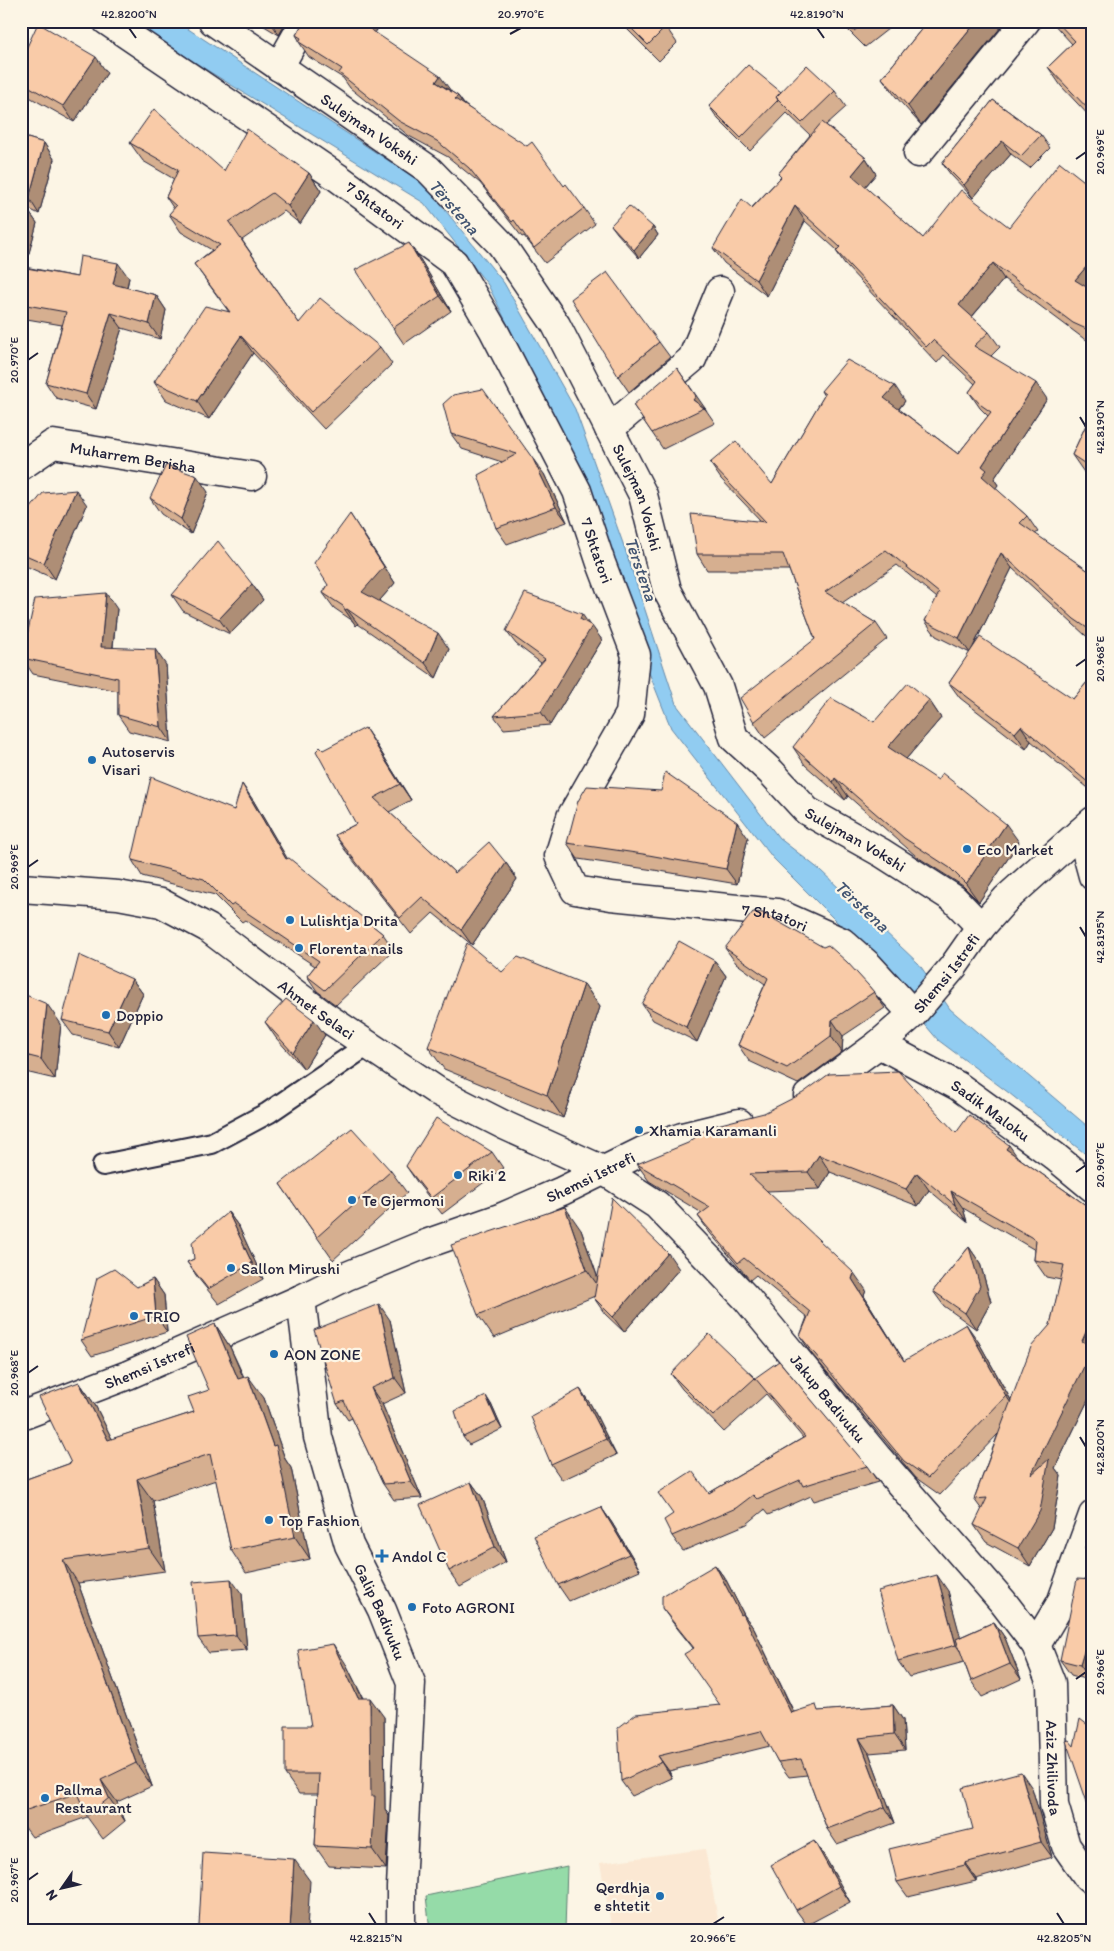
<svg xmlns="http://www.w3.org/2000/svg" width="1114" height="1951" font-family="Itim,sans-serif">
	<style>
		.built { fill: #fbe8d3 }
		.green { fill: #95dba8; stroke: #5c7e72 }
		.water { fill: #91ccf1; stroke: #6588a8 }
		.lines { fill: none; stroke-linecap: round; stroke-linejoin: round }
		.service-casing { stroke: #22223b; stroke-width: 24 }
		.minor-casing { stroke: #22223b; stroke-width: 31 }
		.service { stroke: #fcf5e5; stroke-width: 20 }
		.minor { stroke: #fcf5e5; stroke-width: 28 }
		.wall { fill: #d6af90; stroke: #22223b; fill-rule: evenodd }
		.shaded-wall { fill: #ae8e76; stroke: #22223b }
		.building { fill: #f9cba8; stroke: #22223b }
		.ticks { fill: none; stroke: #22223b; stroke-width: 2 }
		.poi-dot { fill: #1f6fb2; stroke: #fcf5e5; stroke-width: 2 }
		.labels { text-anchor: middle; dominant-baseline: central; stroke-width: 4.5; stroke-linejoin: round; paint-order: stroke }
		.street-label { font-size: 16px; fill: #22223b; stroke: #fcf5e5 }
		.poi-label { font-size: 16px; fill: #22223b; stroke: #fcf5e5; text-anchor: start }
		.water-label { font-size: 18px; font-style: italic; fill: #435572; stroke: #fcf5e5 }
		.neatline { fill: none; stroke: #22223b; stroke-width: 2 }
		.ticks-label { font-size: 12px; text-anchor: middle; fill: #22223b }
	</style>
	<rect width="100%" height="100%" fill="#fcf5e5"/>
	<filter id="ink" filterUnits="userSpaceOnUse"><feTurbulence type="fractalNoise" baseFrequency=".02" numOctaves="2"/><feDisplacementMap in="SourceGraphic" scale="10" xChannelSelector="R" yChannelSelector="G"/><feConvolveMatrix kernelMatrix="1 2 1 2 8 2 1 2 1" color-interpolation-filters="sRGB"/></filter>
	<g filter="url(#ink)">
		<path class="built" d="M705 1849 720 1930H612L600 1863Z"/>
		<path class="green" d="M567 1866 565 1930H430L426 1896Z"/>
		<path class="water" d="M131 21H176L424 184 504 283 575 409 625 549 676 704 779 838 820 870 919 964 950 1009 1093 1131V1160L1009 1093 938 1040 844 929 773 858 671 728 642 655 595 501 488 285 424 203 210 72Z"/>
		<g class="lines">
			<defs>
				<path id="service" d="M103 1165 212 1143 268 1113 369 1044"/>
				<g id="minor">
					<path id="s1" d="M107 21 337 177 454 263 494 331 577 491 601 563 636 655 630 714 571 817 559 856 575 890 611 896 777 913 842 942 869 966 913 1014"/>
					<path id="s2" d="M213 21 428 169 501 244 556 325 643 495 667 590 718 686 734 738 771 772 807 811 882 853 954 899 981 927"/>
					<path d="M279 67 305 21"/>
					<path d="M918 153 1026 21"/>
					<path d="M609 429 692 359 720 291"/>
					<path id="s3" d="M21 466 53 444 252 476"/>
					<path d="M1081 832 1093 876"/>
					<path id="s4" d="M21 888 118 895 161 903 208 928 323 1015 437 1091 506 1126 603 1170 657 1205 746 1298 877 1457 1003 1602 1036 1645 1051 1683 1054 1805 1066 1846 1087 1876 1093 1881"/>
					<path id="s5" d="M879 1044 958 1086 1053 1155 1093 1188"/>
					<path id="s6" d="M808 1096 879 1044 913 1014 953 967 981 927 1006 899 1093 821"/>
					<path id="s7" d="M301 1299 318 1437 349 1545 382 1610 411 1683 401 1887V1930"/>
					<path id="s8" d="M21 1416 128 1375 301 1299 347 1276 423 1245 500 1218 562 1191 643 1151 682 1137 739 1123"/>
					<path d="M1036 1645 1061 1603 1093 1515"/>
				</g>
			</defs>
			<use href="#service" class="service-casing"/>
			<use href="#minor" class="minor-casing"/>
			<use href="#service" class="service"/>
			<use href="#minor" class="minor"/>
		</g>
		<path class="wall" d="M256 21H287L279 35Z
			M304 21H383L375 33 450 91 458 96 464 104 564 186 584 208 595 224 545 263 524 236 522 237 480 183 448 157 409 136 350 88 343 78 309 57 299 42V40L296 35Z
			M619 21H665L663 23 666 27 677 43 659 61Z
			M839 21H883L888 29 865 47Z
			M928 21H1006L921 125 896 97 882 78Z
			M1051 21H1093V120L1061 86 1048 67 1072 44Z
			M21 60 107 73 74 122 24 94 21 89Z
			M835 91 846 107 826 125 866 158 876 174 865 187 923 238 1009 227 1093 188V287L1090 289 1093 291V343L1083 338 1004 279 972 317 989 332 1000 347 991 356 1047 399 994 479 998 485 995 488 1027 516 1038 532 1035 534 1093 574V640L1085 635 1012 568 971 651 1073 699 1093 675V792L1031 741 1026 749 960 698 949 683 970 653 936 636 925 621 937 598 897 565 842 603 876 623 887 639 765 738 754 722 815 639 789 570H707L697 554 762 522 721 479 710 463 772 484 824 396 821 391 905 401 899 409 958 454 988 416 980 408 969 392 975 384 944 355 937 363 847 267 836 251 837 250 805 221 767 296 724 263 713 248 781 177 778 174 810 135 787 113 750 151 718 119 709 106 781 92Z
			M993 100 1041 135 1050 148 1030 168 1011 154 973 198 951 175 942 163Z
			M21 136 44 143 54 159 39 214 21 205Z
			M130 143 224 171 309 173 321 191 300 224 284 211 242 240 299 323 380 347 392 364 324 429 253 353 209 419 166 400 154 382 229 312 194 264 212 250 181 232 169 214 174 209 166 197 174 179 143 161Z
			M21 207 26 208 37 223 25 267 77 277 129 278 127 288 156 295 166 310 160 339 122 328 96 409 56 398 46 383 62 325 21 318Z
			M611 225 653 227 658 235 639 258 617 233Z
			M420 259 451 311 404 344 393 328Z
			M659 342 670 357 629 392 618 376Z
			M453 395 544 474 567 522 507 544 496 528 502 462 462 449 451 434Z
			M633 405 704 407 715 423 663 449Z
			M1093 410V481L1088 478 1072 455Z
			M208 492 191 534 161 514 150 498Z
			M87 505 55 579 21 564V520Z
			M361 530 395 583 379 601 449 649 436 678 358 624 356 626 353 621 334 608 323 593Z
			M252 584 263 600 230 634 183 611 172 595Z
			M117 609 113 647 166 665 171 742 129 731 118 715V691L33 674 22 658Z
			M589 624 602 640 550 725 504 729 494 716 541 663 516 644 506 631Z
			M929 700 941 718 906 759 1019 842 979 902 963 886 916 856 848 796 845 800 805 765 793 747 874 722Z
			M376 744 411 800 389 812 455 873 506 863 517 879 472 945 433 913 411 934 345 850 335 835 356 824Z
			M253 800 287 859 383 934 394 950 336 1005 317 991 307 976 315 966 245 920 242 922 215 895 142 876 132 860Z
			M748 838 737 884 654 870 578 859 567 843Z
			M725 948 868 985 885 1008 843 1036 842 1052 798 1084 749 1061 738 1045 765 984 736 963Z
			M715 961 726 976 697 1042 653 1020 642 1004Z
			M132 979 143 994 119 1047 73 1035 62 1020Z
			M584 984 600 1007 563 1118 444 1069 428 1047Z
			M21 993 61 1024 55 1079 21 1071Z
			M265 1022 325 1035 304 1069 276 1038Z
			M956 1133 1019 1158 1090 1208 1093 1213V1390L1055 1468 1061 1476 1052 1528 1030 1566 986 1542 974 1525 982 1510 974 1499 998 1434 940 1495 916 1478 811 1353 800 1336 807 1317 756 1275 750 1280 710 1233 698 1216 702 1213 649 1181 637 1164ZM830 1172 918 1206 929 1190 967 1222 963 1208 1035 1250 1034 1260 1046 1277 1061 1280 1050 1325 1011 1400 978 1341 904 1361 864 1296 866 1290 767 1191 820 1189Z
			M492 1152 503 1168 442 1214 417 1182 406 1166Z
			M391 1171 407 1193 333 1260 280 1184Z
			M228 1212 239 1227 263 1279 219 1304 198 1278 187 1262 194 1259Z
			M581 1230 598 1278 679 1269 624 1332 605 1314 594 1298 595 1296 494 1338 478 1315Z
			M969 1247 980 1263 991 1302 976 1329 944 1306 933 1291Z
			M153 1279 164 1295 167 1332 92 1356 81 1340 137 1287Z
			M390 1320 406 1393 382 1404 422 1498 394 1500 383 1484 352 1418 348 1420 337 1404Z
			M215 1324 230 1347 244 1377 264 1398 285 1459 291 1468 310 1559 246 1573 231 1550 216 1480 153 1501 165 1571 78 1583 152 1786 117 1802 125 1821 103 1839 87 1817 32 1837 21 1822V1481L71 1463 79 1382 95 1405 112 1439 194 1412 209 1390Z
			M671 1374 755 1378 867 1466 878 1482 814 1501 811 1496 768 1515 764 1510 747 1524 683 1551 672 1536 709 1493 803 1438 766 1394 724 1432 682 1389Z
			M580 1389 591 1405 616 1455 562 1480 551 1464Z
			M491 1404 502 1429 469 1445 463 1437Z
			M471 1482 482 1497 506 1562 460 1587 449 1571Z
			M601 1507 612 1523 640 1570 569 1601 558 1585Z
			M715 1565 726 1580 744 1615 754 1629 794 1712 821 1711 893 1705 903 1720 905 1750 869 1753 895 1823 837 1844 827 1829 807 1775 789 1777 778 1762 770 1746 669 1771 672 1778 632 1796 621 1781 720 1705 693 1648 673 1623 662 1608Z
			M1093 1580V1675L1091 1681 1071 1675 1060 1660Z
			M948 1591 960 1637 994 1622 1005 1638 1021 1679 982 1697 971 1681 964 1662 909 1677 898 1661Z
			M242 1594 247 1650 209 1653 198 1638Z
			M346 1664 363 1698 384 1717 385 1809 389 1816 386 1869 329 1866 315 1846 318 1794H299L285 1774 311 1726Z
			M1032 1788 1052 1857 976 1879V1881L908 1897 897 1882Z
			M814 1841 825 1857 850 1902 807 1925 796 1910Z"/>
		<path class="shaded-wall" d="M270 21H287L279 35Z
			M362 21H383L371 38 361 23Z
			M977 21H1006L921 125 908 106Z
			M96 57 107 73 74 122 63 106Z
			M440 76 451 91 436 82Z
			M458 96 468 111 455 99Z
			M1002 141 1011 154 973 198 964 185Z
			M44 143 54 159 39 214 29 198Z
			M866 158 876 174 862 190 852 175Z
			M309 173 321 191 300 224 288 206Z
			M795 206 805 221 767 296 756 280Z
			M26 208 37 223 22 280 21 227Z
			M653 227 658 235 639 258 634 250Z
			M409 243 420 259 451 311 440 296Z
			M1093 259V287L1085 295 1075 280Z
			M118 263 129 278 124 299 113 284Z
			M993 263 1004 279 969 320 959 305Z
			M156 295 166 310 160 339 149 324Z
			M111 313 122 328 96 409 86 394Z
			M241 336 253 353 209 419 197 401Z
			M677 368 707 411 704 408 693 400Z
			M1036 383 1047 399 994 479 998 485 993 492 982 476V466Z
			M895 386 905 401 895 413 884 398Z
			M533 459 544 474 567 522 556 507Z
			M197 476 208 492 191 534 181 519Z
			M76 490 87 505 55 579 44 563Z
			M350 514 395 583 373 608 362 592Z
			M1001 553 1012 568 970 653 959 638Z
			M252 584 263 600 230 634 219 619Z
			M106 593 117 609 111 663 101 647Z
			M347 609 358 624 356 626 345 610Z
			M582 614 591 627 592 626 602 640 550 725 541 712Z
			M438 633 449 649 436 678 425 663Z
			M155 649 166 665 171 742 161 727Z
			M929 700 941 718 901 765 888 747Z
			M1021 726 1031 741 1026 749 1015 733Z
			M365 728 376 744 411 800 400 784Z
			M835 778 848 796 845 800 833 782Z
			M242 784 253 800 297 875 286 859Z
			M737 822 748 838 737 884 726 869Z
			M1006 824 1019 842 979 902 966 884Z
			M506 863 517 879 472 945 461 930Z
			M715 961 726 976 697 1042 686 1027Z
			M132 979 143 994 119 1047 108 1031Z
			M584 984 600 1007 563 1118 547 1095Z
			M47 1004 61 1024 55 1079 41 1059Z
			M314 1020 325 1035 304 1069 293 1053Z
			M832 1020 843 1036 842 1052 831 1036Z
			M1009 1145 1021 1162 1006 1149Z
			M819 1155 830 1172 820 1189 808 1172Z
			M917 1173 929 1190 918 1206 906 1189Z
			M951 1191 963 1208 967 1222 955 1205Z
			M565 1207 581 1230 603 1293 587 1270Z
			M1090 1208 1093 1213V1236Z
			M228 1212 239 1227 263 1279 252 1263Z
			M969 1247 980 1263 991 1302 976 1329 965 1313Z
			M668 1253 679 1269 624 1332 613 1317Z
			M854 1273 866 1290 864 1296 915 1378 904 1361 852 1279Z
			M153 1279 164 1295 167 1332 156 1316Z
			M379 1304 390 1320 406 1393 395 1378Z
			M1093 1316V1390L1055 1468 1061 1476 1052 1528 1030 1566 1018 1548 1031 1475 1082 1341Z
			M215 1324 230 1347 254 1402 238 1379Z
			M966 1324 978 1341 1018 1413 1006 1396Z
			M248 1376 264 1398 285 1459 291 1468 310 1559 295 1537 273 1446Z
			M79 1382 95 1405 124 1463 108 1440Z
			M371 1388 382 1404 422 1498 411 1482Z
			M580 1389 591 1405 616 1455 606 1439Z
			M486 1396 491 1404 502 1429 497 1421Z
			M137 1479 153 1501 165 1571 149 1548Z
			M471 1482 482 1497 506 1562 495 1547Z
			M601 1507 612 1523 640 1570 629 1554Z
			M1093 1538V1560L1085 1548Z
			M63 1560 78 1583 152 1786 136 1763Z
			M715 1565 726 1580 744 1615 754 1629 801 1728 791 1713Z
			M937 1575 948 1591 967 1661 956 1645Z
			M231 1579 242 1594 247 1650 236 1635Z
			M994 1622 1005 1638 1021 1679 1010 1664Z
			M1088 1638 1093 1644V1675L1091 1681 1080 1665Z
			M333 1644 346 1664 370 1714V1698L384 1717 385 1809 389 1816 386 1869 372 1849 371 1796 358 1698Z
			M893 1705 903 1720 905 1750 894 1734Z
			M859 1738 869 1753 895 1823 885 1807Z
			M658 1756 669 1771 672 1778 662 1762Z
			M1021 1772 1032 1788 1052 1857 1041 1842Z
			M101 1780 117 1802 125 1821 109 1798Z
			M814 1841 825 1857 850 1902 839 1886Z
			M294 1859 310 1881 307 1930H290Z
			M965 1863 976 1879V1881L965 1865Z"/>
		<path class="building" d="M304 21H362L361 23 440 76 436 82 458 96 455 99 527 146 532 142 564 186 566 184 584 208 534 248 514 220 512 222 469 168 437 141 399 121 339 73 342 69 299 42 301 38 296 35Z
			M624 21H661L666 27 648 45Z
			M844 21H867L854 31Z
			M928 21H977L908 106 882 78Z
			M1056 21H1093V114L1048 67 1075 41Z
			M38 23 96 57 63 106 21 82V60Z
			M748 65 781 92 776 97 778 100 741 138 709 106Z
			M807 65 835 91 802 123 776 97Z
			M993 100 1041 135 1021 156 1002 141 964 185 942 163Z
			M154 109 224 171 247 129 309 173 288 206 272 193 229 222 299 323 320 298 380 347 311 412 241 336 197 401 154 382 205 306 230 312 194 264 220 245 169 214 176 206 166 197 178 170 130 143Z
			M822 122 866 158 852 175 923 238 961 190 1009 227 1060 162 1093 188V259L1075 280 1093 291V332L1073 323 993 263 959 305 989 332 974 346 1036 383 982 466 987 470 982 476 1027 516 1020 523 1093 574V632L1074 619 1001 553 959 638 925 621 939 593 886 550 825 592 876 623 754 722 740 698 815 639 783 554H697L691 514 766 522 710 463 736 441 772 484 825 394 821 391 847 360 895 386 884 398 958 454 991 412 981 405 969 392 977 381 933 340 926 347 836 251 840 247 795 206 756 280 713 248 742 199 752 208 781 177 778 174Z
			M21 136 44 143 29 198 21 195Z
			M629 206 653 227 634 250 611 225Z
			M21 207 26 208 21 227Z
			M409 243 440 296 393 328 355 270Z
			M80 256 118 263 113 284 156 295 149 324 111 313 86 394 46 383 66 312 21 304V267L77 277Z
			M607 272 659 342 618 376 571 299Z
			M677 368 696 396 693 400 704 408 652 433 633 405Z
			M483 389 533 459 556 507 496 528 478 475 517 454 451 434 443 404 453 395Z
			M1093 410V469L1072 455Z
			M166 465 197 476 181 519 150 498Z
			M76 490 44 563 21 553V520L43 493Z
			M350 514 384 567 362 592 438 633 425 663 347 609 345 610 343 606 323 593 328 585 314 563Z
			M218 541 252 584 219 619 172 595Z
			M106 593 101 647 155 649 161 727 118 715V678L22 658 35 599Z
			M525 593 582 614 580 619 592 626 541 712 494 716 545 659 506 631Z
			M980 637 1073 699 1093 675V781L1090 784 1021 726 1015 733 949 683Z
			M908 683 929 700 888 747 938 780 942 773 1006 824 966 884 950 868 904 838 835 778 833 782 793 747 831 698 874 722Z
			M365 728 400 784 374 798 455 873 489 842 506 863 461 930 422 897 400 918 335 835 356 824 316 751 320 747 323 750Z
			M665 772 737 822 726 869 643 854 567 843 578 801 587 786 661 791Z
			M151 777 234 810 242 784 286 859 289 858 383 934 325 990 307 976 319 961 234 904 231 906 204 879 132 860Z
			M753 912 763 913 823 947 828 945 847 962 868 985 874 992 832 1020 831 1036 787 1068 738 1045 768 978 725 948Z
			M679 941 715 961 686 1027 642 1004Z
			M467 943 502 972 518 957 584 984 547 1095 428 1047Z
			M79 955 132 979 108 1031 62 1020Z
			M21 993 47 1004 41 1059 21 1054Z
			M286 999 314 1020 293 1053 265 1022Z
			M898 1071 956 1133 969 1115 1009 1145 1006 1149 1090 1208 1093 1236V1316L1082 1341 1093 1347V1348L1031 1475 1049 1459 1040 1511 1018 1548 974 1525 987 1498 974 1499 1031 1347 1050 1325 1064 1265 1034 1260 1036 1240 951 1191 955 1205 917 1173 906 1189 819 1155 808 1172 749 1174 854 1273 852 1279 904 1361 966 1324 1006 1396 928 1478 904 1461 800 1336 810 1312 744 1258 738 1263 698 1216 710 1207 637 1164 688 1143 709 1127 764 1113 803 1093 829 1074Z
			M436 1118 492 1152 431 1198 406 1166Z
			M352 1128 391 1171 317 1237 280 1184Z
			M612 1198 668 1253 613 1317 594 1298Z
			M565 1207 587 1270 478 1315 451 1245Z
			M228 1212 252 1263 208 1289 187 1262 194 1259 192 1242Z
			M969 1247 980 1286 965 1313 933 1291Z
			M114 1269 137 1287 153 1279 156 1316 81 1340 97 1278Z
			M379 1304 395 1378 371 1388 411 1482 383 1484 344 1401 337 1404 314 1330Z
			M215 1324 238 1379 248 1376 273 1446 276 1445 295 1537 231 1550 210 1454 137 1479 149 1548 63 1560 136 1763 101 1780 109 1798 87 1816 77 1793 21 1812V1481L71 1463 39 1397 79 1382 108 1440 194 1412 188 1397 209 1390 186 1337Z
			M709 1334 755 1378 713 1416 671 1374Z
			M779 1361 867 1466 803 1486 800 1480 757 1499 753 1495 736 1508 672 1536 664 1520 673 1514 658 1493 692 1471 709 1493 805 1437 755 1378Z
			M580 1389 606 1439 551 1464 531 1417Z
			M486 1396 497 1421 463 1437 455 1411Z
			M471 1482 495 1547 449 1571 420 1505Z
			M601 1507 629 1554 558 1585 534 1536Z
			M1093 1516V1538L1085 1548 1090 1523Z
			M715 1565 741 1615 743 1614 791 1713 816 1705 818 1711 893 1705 894 1734 859 1738 885 1807 827 1829 801 1759 778 1762 761 1731 658 1756 662 1762 621 1781 618 1728 636 1714 720 1705 684 1654 694 1648 662 1608V1596Z
			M937 1575 956 1645 898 1661 878 1591Z
			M231 1579 236 1635 198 1638 193 1582Z
			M1077 1579 1093 1580V1638H1088L1080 1665 1060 1660Z
			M994 1622 1010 1664 971 1681 956 1639Z
			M333 1644 358 1698H370L371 1796H375L372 1849 315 1846 319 1774H285V1726H311L298 1650Z
			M1080 1719 1093 1729V1813L1089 1807V1808L1066 1741 1069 1740 1074 1746Z
			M1021 1772 1041 1842 965 1863V1865L897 1882 889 1849 973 1829 962 1788Z
			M814 1841 839 1886 796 1910 771 1865Z
			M203 1853 294 1859 290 1930H183L199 1926Z"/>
	</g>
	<path class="ticks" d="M129 28 136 38M817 28 824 38M510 34 521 28M1076 159 1086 152M28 360 38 353M1080 417 1086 427M1076 666 1086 659M28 867 38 860M1080 927 1086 937M1076 1172 1086 1165M28 1373 38 1366M1080 1437 1086 1447M1076 1679 1086 1672M28 1880 38 1873M369 1913 376 1924M1057 1913 1064 1924M713 1924 724 1917"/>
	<g class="poi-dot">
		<circle cx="92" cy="760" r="5"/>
		<circle cx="967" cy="849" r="5"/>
		<circle cx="290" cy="920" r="5"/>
		<circle cx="299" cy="948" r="5"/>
		<circle cx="106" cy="1015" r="5"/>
		<circle cx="639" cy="1130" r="5"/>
		<circle cx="458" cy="1175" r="5"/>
		<circle cx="352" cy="1200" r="5"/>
		<circle cx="231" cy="1268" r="5"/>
		<circle cx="134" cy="1316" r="5"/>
		<circle cx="274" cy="1354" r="5"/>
		<circle cx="269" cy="1520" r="5"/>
		<path d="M379.5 1548.5h5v5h5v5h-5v5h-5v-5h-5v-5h5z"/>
		<circle cx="412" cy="1607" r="5"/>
		<circle cx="45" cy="1798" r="5"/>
		<circle cx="660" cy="1896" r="5"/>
	</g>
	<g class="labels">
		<g class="street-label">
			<text stroke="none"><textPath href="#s2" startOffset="190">Sulejman Vokshi</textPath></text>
			<text stroke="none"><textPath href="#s1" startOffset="325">7 Shtatori</textPath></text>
			<text stroke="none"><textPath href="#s3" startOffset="120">Muharrem Berisha</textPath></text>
			<text stroke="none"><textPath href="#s2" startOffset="655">Sulejman Vokshi</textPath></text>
			<text stroke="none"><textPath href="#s1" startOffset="745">7 Shtatori</textPath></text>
			<text stroke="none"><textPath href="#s2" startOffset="1075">Sulejman Vokshi</textPath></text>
			<text stroke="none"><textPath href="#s1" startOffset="1315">7 Shtatori</textPath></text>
			<text stroke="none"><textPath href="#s6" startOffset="186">Shemsi Istrefi</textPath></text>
			<text stroke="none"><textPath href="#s4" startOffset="330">Ahmet Selaci</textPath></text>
			<text stroke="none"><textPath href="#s5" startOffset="130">Sadik Maloku</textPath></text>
			<text stroke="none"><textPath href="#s8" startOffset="618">Shemsi Istrefi</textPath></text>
			<text stroke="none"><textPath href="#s8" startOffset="138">Shemsi Istrefi</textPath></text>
			<text stroke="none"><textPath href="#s4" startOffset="982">Jakup Badivuku</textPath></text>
			<text stroke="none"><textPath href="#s7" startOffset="325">Galip Badivuku</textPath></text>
			<text stroke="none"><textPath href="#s4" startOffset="1430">Aziz Zhilivoda</textPath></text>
		</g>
		<g class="poi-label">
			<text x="102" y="751">Autoservis<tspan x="102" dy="18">Visari</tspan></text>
			<text x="977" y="849">Eco Market</text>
			<text x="300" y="920">Lulishtja Drita</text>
			<text x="309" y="948">Florenta nails</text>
			<text x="116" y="1015">Doppio</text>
			<text x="649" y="1130">Xhamia Karamanli</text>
			<text x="468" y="1175">Riki 2</text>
			<text x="362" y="1200">Te Gjermoni</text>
			<text x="241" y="1268">Sallon Mirushi</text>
			<text x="144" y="1316">TRIO</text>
			<text x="284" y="1354">AON ZONE</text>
			<text x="279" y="1520">Top Fashion</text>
			<text x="392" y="1556">Andol C</text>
			<text x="422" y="1607">Foto AGRONI</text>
			<text x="55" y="1789">Pallma<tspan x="55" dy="18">Restaurant</tspan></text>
			<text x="650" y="1887" text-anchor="end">Qerdhja<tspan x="650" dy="18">e shtetit</tspan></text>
		</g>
		<g class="water-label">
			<text transform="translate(454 207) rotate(49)">Tërstena</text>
			<text transform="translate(641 569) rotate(71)">Tërstena</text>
			<text transform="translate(862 906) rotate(43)">Tërstena</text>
		</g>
	</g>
	<rect width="1114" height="1951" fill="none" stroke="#fcf5e5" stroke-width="55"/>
	<g transform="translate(62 1888) rotate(236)" stroke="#fcf5e5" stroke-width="4" paint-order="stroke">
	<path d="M0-4L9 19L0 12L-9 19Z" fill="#22223b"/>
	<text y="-8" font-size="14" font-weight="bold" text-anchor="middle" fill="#22223b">N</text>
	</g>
	<rect x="28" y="28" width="1058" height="1896" class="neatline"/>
	<g class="ticks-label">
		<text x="129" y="18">42.8200°N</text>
		<text x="521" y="18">20.970°E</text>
		<text x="817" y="18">42.8190°N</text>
		<text transform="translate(1100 152) rotate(-90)" y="4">20.969°E</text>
		<text transform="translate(14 360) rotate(-90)" y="4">20.970°E</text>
		<text transform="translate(1100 427) rotate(-90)" y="4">42.8190°N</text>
		<text transform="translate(1100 659) rotate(-90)" y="4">20.968°E</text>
		<text transform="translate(14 867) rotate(-90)" y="4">20.969°E</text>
		<text transform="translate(1100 937) rotate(-90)" y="4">42.8195°N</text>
		<text transform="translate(1100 1165) rotate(-90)" y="4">20.967°E</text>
		<text transform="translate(14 1373) rotate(-90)" y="4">20.968°E</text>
		<text transform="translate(1100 1447) rotate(-90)" y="4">42.8200°N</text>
		<text transform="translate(1100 1672) rotate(-90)" y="4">20.966°E</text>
		<text transform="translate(14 1880) rotate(-90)" y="4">20.967°E</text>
		<text x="376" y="1942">42.8215°N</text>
		<text x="713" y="1942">20.966°E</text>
		<text x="1064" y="1942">42.8205°N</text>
	</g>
</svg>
